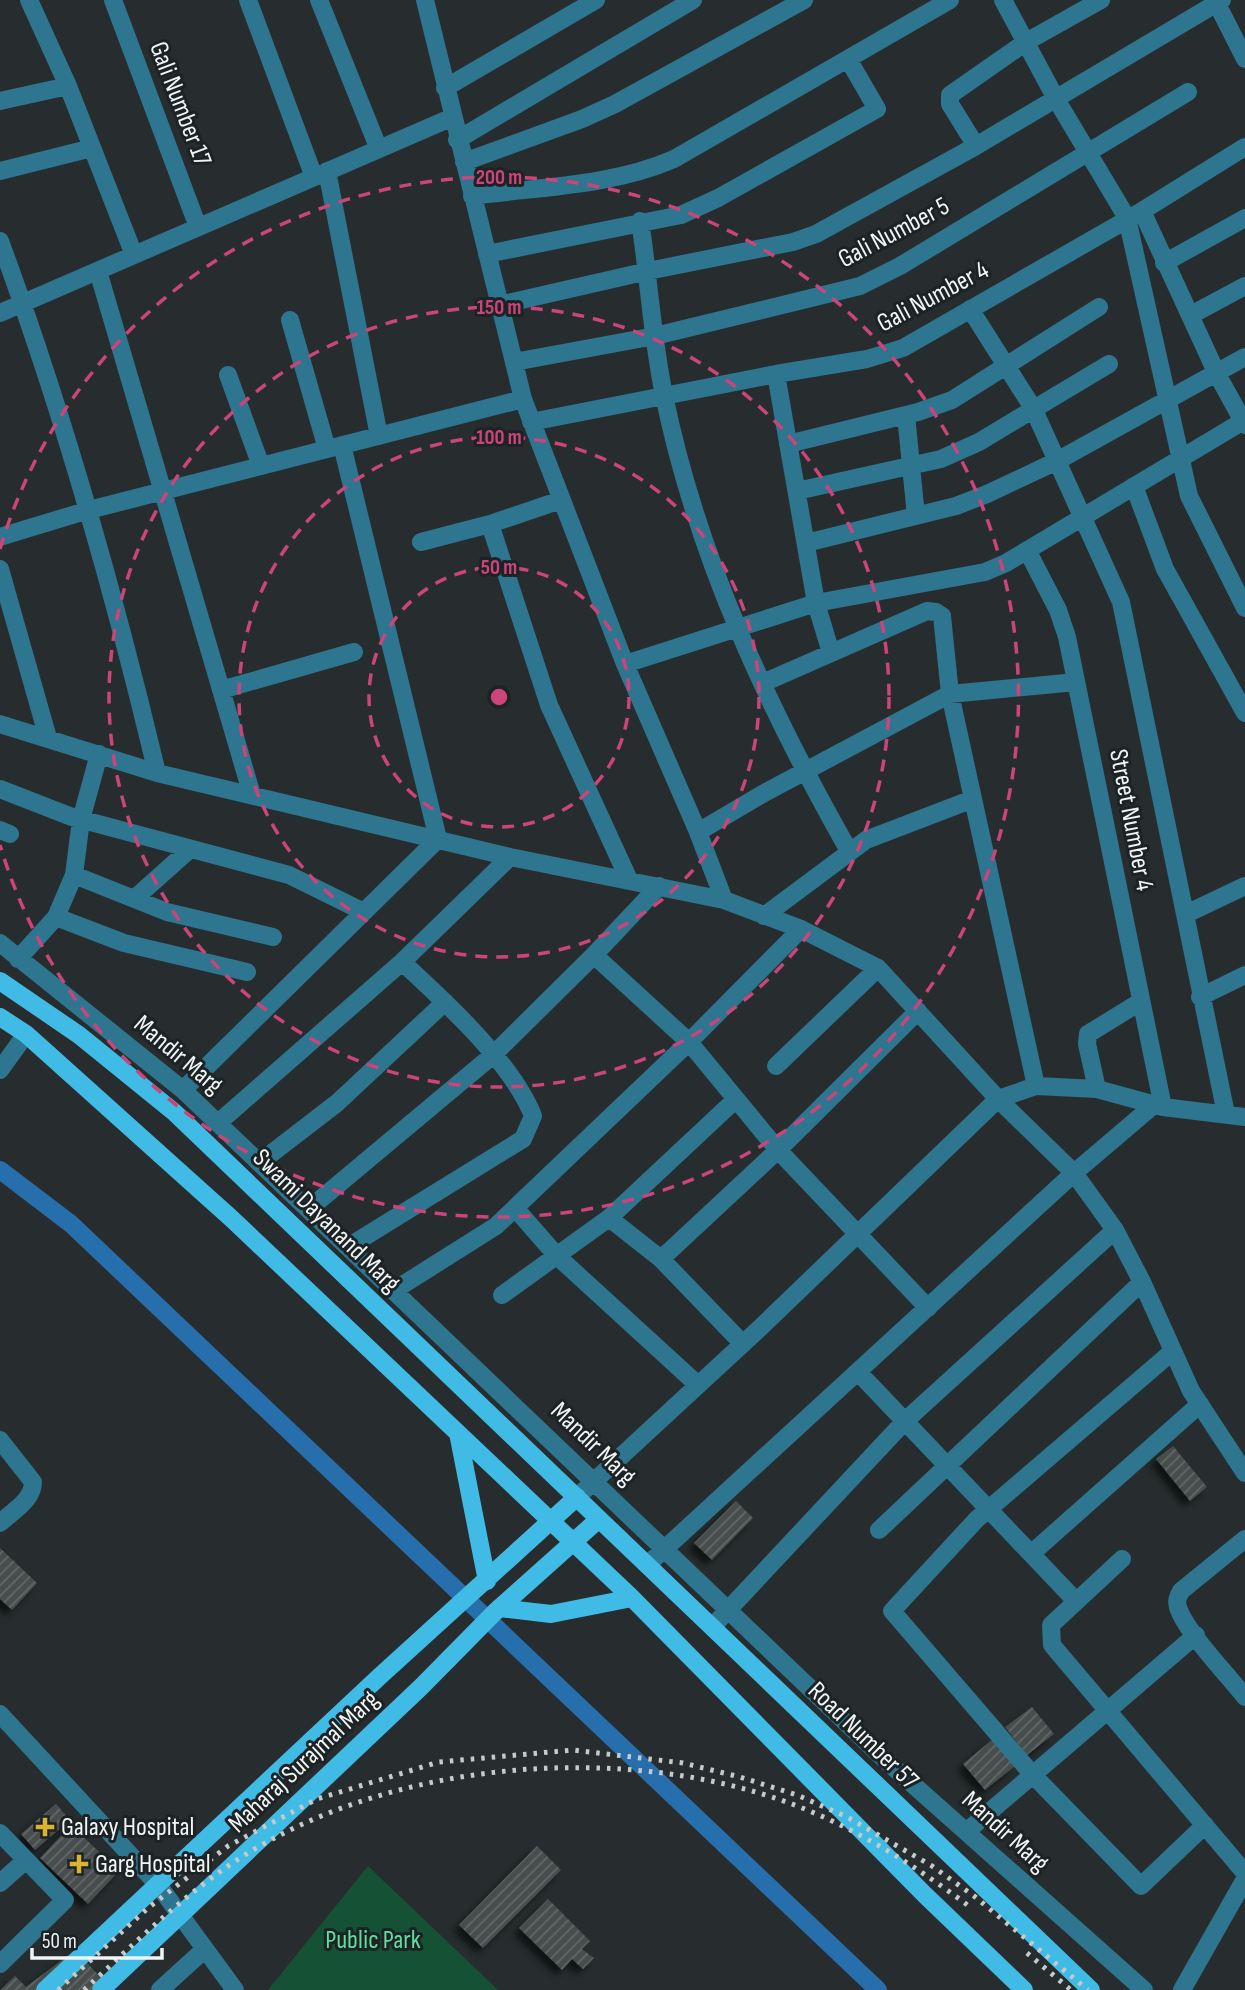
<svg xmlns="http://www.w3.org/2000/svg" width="1245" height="1990" font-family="'Sofia Sans Condensed',sans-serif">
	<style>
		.park { fill: #155135 }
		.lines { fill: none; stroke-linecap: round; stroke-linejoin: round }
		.canal { stroke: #276eac; stroke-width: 18 }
		.building { fill: url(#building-hatch); filter: url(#shadow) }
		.minor { stroke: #2e7590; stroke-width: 18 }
		.major { stroke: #40bbe6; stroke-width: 18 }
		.rail { stroke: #c5caca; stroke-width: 5; stroke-dasharray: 3.5 7; stroke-linecap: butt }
		.ring { fill: none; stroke: #cb447a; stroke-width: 3.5; stroke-dasharray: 12 9 }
		.poi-dot { fill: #dab333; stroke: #1d2324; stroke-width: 2.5 }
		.labels { text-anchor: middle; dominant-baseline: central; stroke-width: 6; stroke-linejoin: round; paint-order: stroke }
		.street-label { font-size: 26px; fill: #f0f5f5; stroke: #1d2324 }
		.poi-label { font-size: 26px; fill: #f0f5f5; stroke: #1d2324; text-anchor: start }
		.park-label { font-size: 26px; fill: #5de09e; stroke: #1d2324 }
		.centre { fill: #cb447a; stroke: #1d2324; stroke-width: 3.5 }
		.ring-label { font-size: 21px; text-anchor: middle; font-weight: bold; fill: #cb447a; stroke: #1d2324; stroke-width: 6; stroke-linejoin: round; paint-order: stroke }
	</style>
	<defs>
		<pattern id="building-hatch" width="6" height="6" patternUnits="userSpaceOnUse" patternTransform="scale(1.75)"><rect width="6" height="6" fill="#474e4d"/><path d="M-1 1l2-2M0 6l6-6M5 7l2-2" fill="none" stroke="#626867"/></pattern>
		<filter id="shadow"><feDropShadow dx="-6" dy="6" stdDeviation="3.5" flood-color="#0009"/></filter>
	</defs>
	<rect width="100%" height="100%" fill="#272d2e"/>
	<path class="park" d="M368 1866 498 1990H268Z"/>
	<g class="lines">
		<path class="canal" d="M0 1170 71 1224 878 1990"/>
	</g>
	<path class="building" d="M1173 1446 1207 1487 1190 1501 1156 1459Z
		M736 1501 753 1518 712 1560 694 1543Z
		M0 1548 37 1583 12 1610 0 1599Z
		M1032 1707 1054 1734 1027 1755 1005 1727Z
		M993 1739 1015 1766 985 1790 963 1764Z
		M56 1804 70 1820 35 1850 21 1834Z
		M71 1825 119 1871 88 1904 40 1858Z
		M537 1846 561 1870 483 1948 459 1925Z
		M548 1899 590 1941 582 1949 594 1958 583 1969 572 1959 562 1970 519 1928Z
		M75 1950 102 1979 91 1990H0L15 1976 26 1987Z"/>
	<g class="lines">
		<path class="minor" d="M29 0 68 86 134 255
			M113 0 198 227
			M248 0 314 177
			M319 0 378 147
			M425 0 523 399 625 664 698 832 724 900
			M1003 0 1056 99 1127 218 1189 496 1245 608
			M1215 0 1245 59
			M445 88 596 0
			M0 101 68 86
			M457 140 693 0
			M976 146 950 104V95L1026 42 1101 0
			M464 162 582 119 615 104 804 0
			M0 171 92 148
			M327 171 379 436
			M472 196C539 187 612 186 674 159L950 0
			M1142 211 1217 374 1245 425
			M640 221C649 279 652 338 664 395 697 557 768 708 849 851
			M0 241C64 415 114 592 157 773
			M487 254 681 215 718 198 877 109 848 59
			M1164 263 1245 218
			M98 271 252 795
			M499 305 648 271 793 242 816 234 976 146 1222 0
			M970 309 1033 408 1121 602 1226 1114
			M0 313 453 117
			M1191 315 1245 286
			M290 320 327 449
			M514 362 655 336 860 286 900 266 1188 92
			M776 374 816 603 831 653
			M228 375 261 466
			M906 415 916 516
			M531 422 776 374 867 359 903 348 1142 211 1245 147
			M788 444 918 412 952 400 1099 307
			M1134 486 1165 569 1245 713
			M797 491 941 459 979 442 1109 364
			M490 524 549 705 629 880
			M0 537 89 510 523 399
			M421 542 490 524 561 500
			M806 543 956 506 987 494 1057 461 1245 357
			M1027 550 1058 610 1067 637 1163 1107
			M0 569 48 738
			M625 664 816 603 985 572 1006 563 1245 420
			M763 683 927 611 936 612 942 616 950 694 1036 1086
			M221 690 354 652
			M0 724 157 773 510 857 724 900 801 929 878 968 998 1099 1074 1173 1115 1230 1142 1282 1191 1391 1245 1473
			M0 789 72 817 289 875 364 912
			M0 830 10 834
			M698 832 766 792 950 694 1076 682
			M74 875 167 912 273 937
			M134 899 190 849
			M1186 914 1245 886
			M764 916 866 840 973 799
			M56 917 124 943 247 972
			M0 943 183 1090 882 1757 1144 1990
			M594 955 689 1042 778 1150 928 1308
			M18 959 56 917 74 875 81 820 99 754
			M1200 997 1245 975
			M776 1066 878 968
			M0 1070 26 1034
			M1097 1089 1087 1044 1088 1034 1140 1002
			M183 1090 438 839 342 445
			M218 1123 402 962 510 857
			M259 1163 337 1103 445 1002
			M310 1208 493 1055 594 955 659 886
			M515 1208 557 1256 698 1385
			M609 1218 661 1259 743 1344
			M348 1247 523 1139 533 1116C512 1062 444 1001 402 962
			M661 1259 778 1150 918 1011
			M393 1291 496 1226 689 1042 801 929
			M502 1295 609 1218 734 1101
			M1173 1351 977 1519 892 1611 1033 1775 1141 1886 1205 1825
			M858 1372 1075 1600
			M0 1440 33 1482C33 1500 13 1511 0 1523
			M577 1497 761 1327 998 1099 1036 1086 1097 1089 1163 1107 1245 1117
			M879 1530 1142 1282
			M1245 1539 1181 1591C1178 1597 1176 1600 1178 1607 1185 1631 1228 1675 1245 1697
			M1032 1553 1200 1404
			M1122 1559 1051 1625 1052 1645 1245 1873
			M647 1565 1074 1173 1155 1104
			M713 1626 905 1421 1115 1230
			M0 1714 159 1886 235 1990
			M966 1832 1196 1635
			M0 1833 65 1900 0 1964
			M0 1883 26 1860
			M160 1990 205 1949
			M1182 1990 1245 1879"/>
		<path class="major" d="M0 981 79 1035 174 1112 1091 1990
			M0 1017 26 1034 232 1219 632 1598 925 1895 1024 1990
			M458 1433 487 1581
			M499 1608 551 1614 632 1598
			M45 1990 379 1677 577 1497
			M101 1990 421 1687 495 1612 599 1519"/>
		<path class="rail" d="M1027 1953 1071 1990
			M58 1990 148 1908 228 1846 317 1799 439 1762 573 1750 683 1763 740 1777 797 1795 847 1817 932 1866 974 1896 1088 1990
			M84 1990C133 1945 181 1897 237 1860 390 1760 622 1741 792 1804 856 1828 916 1866 970 1907"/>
	</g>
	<g class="ring">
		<circle cx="499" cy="697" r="130"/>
		<circle cx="499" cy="697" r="260"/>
		<circle cx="499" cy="697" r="390"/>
		<path d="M0 549A520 520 0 1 1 0 845"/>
	</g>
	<g class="poi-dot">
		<path d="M41.5 1816.5h7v7h7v7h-7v7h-7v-7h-7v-7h7z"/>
		<path d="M75.5 1853.5h7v7h7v7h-7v7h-7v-7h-7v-7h7z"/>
	</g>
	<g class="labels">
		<g class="street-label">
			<text transform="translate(180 104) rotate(69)">Gali Number 17</text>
			<text transform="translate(894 233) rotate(-28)">Gali Number 5</text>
			<text transform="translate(933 297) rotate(-28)">Gali Number 4</text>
			<text transform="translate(1131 820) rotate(79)">Street Number 4</text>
			<text transform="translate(178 1055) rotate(40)">Mandir Marg</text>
			<text transform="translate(326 1221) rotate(44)">Swami Dayanand Marg</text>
			<text transform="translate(593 1444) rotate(44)">Mandir Marg</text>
			<text transform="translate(863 1736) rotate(44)">Road Number 57</text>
			<text transform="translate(304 1762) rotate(-43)">Maharaj Surajmal Marg</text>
			<text transform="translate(1005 1832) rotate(42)">Mandir Marg</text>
		</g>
		<g class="poi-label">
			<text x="61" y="1827">Galaxy Hospital</text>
			<text x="95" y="1864">Garg Hospital</text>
		</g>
		<g class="park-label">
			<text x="373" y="1940">Public Park</text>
		</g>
	</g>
	<circle cx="499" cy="697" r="10" class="centre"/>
	<g class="ring-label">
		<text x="499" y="184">200 m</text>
		<text x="499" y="314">150 m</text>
		<text x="499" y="444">100 m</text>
		<text x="499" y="574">50 m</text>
	</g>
	<path d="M32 1948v10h130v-10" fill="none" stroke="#f0f5f5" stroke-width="3.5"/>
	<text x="42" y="1948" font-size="21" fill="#f0f5f5" stroke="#1d2324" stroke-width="5" paint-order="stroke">50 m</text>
</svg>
